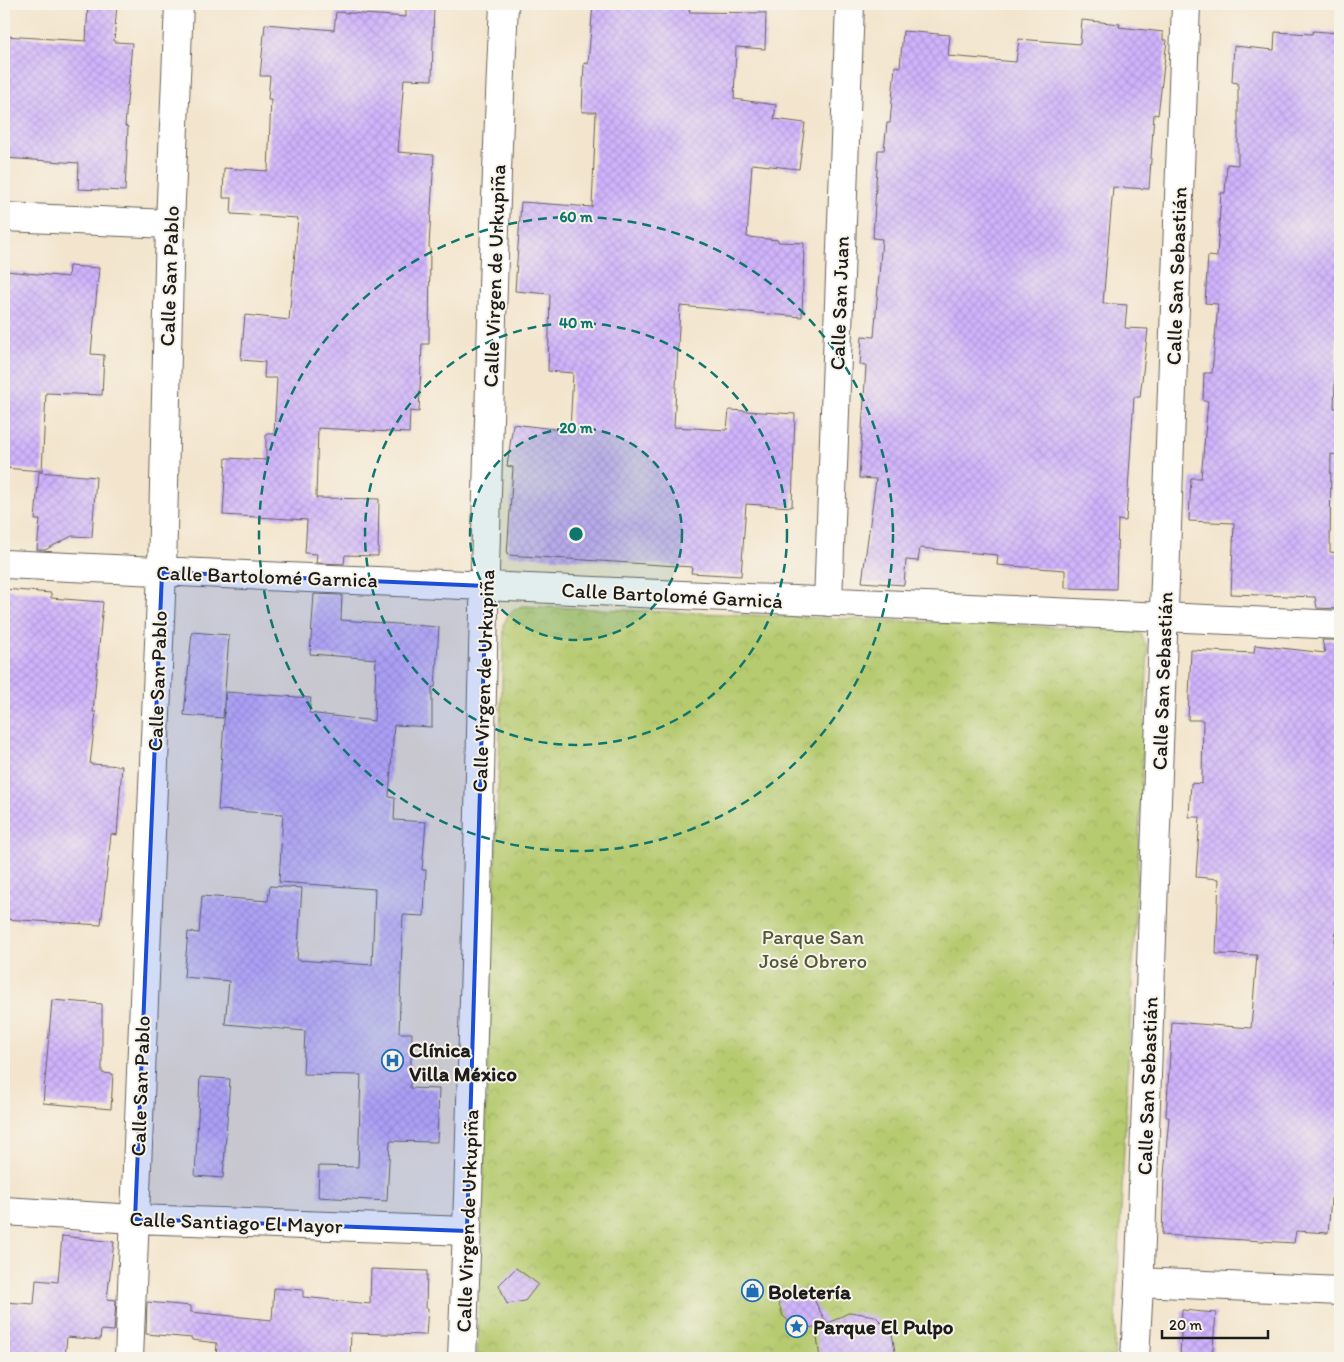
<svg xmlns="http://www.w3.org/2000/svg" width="1344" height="1362" font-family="Itim,sans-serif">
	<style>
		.park { fill: url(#park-crowns); stroke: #697346 }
		.building { fill: url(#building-cross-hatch) }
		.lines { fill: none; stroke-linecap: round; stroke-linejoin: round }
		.minor-casing { stroke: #67625a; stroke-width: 30 }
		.minor { stroke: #fff; stroke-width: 28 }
		.marked { fill: #1d4ed8; fill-opacity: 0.2; stroke: #1d4ed8; stroke-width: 4; stroke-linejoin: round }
		.ring { fill: none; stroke: #0f766e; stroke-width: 2.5; stroke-dasharray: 9 6 }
		.labels { text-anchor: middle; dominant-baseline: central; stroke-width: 4; stroke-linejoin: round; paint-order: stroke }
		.street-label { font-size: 21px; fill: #1c1c1c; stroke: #f7f3e8 }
		.park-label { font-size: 21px; fill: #525939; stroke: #f7f3e8 }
		.poi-label { font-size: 21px; font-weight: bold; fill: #1c1c1c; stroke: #f7f3e8; text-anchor: start }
		.centre { fill: #0f766e; stroke: #f7f3e8; stroke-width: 2.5 }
		.ring-label { font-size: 15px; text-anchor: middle; font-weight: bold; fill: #0f766e; stroke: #f7f3e8; stroke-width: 4; stroke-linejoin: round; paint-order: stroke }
	</style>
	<defs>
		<pattern id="park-crowns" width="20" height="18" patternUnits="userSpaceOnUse" patternTransform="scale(1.25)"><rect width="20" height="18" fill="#b6ca6f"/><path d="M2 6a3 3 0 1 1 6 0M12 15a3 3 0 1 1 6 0" fill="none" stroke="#9cad60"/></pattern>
		<pattern id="building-cross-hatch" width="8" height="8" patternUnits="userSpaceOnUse" patternTransform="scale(1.25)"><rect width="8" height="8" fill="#cfb3fc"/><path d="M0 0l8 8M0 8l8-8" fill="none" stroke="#b199d7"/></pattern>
	</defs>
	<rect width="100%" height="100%" fill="#f7f3e8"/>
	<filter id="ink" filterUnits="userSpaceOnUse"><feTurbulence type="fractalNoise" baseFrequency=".02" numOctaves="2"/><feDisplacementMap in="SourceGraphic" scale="10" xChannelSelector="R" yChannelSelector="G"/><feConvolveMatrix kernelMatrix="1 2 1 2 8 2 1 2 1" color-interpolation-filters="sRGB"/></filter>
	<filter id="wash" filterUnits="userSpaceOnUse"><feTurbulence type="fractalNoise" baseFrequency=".0096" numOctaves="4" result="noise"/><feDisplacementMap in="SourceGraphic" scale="20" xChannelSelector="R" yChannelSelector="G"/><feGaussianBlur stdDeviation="1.12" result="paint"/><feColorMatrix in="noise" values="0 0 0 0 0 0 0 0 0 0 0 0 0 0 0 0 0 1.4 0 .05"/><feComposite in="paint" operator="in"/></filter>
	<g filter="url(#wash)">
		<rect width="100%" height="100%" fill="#f3e5cd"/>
		<path class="park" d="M522 606 1132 630 1141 634 1148 650 1114 1358H477L504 624C507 614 512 610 522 606Z"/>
		<g id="blocks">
			<path class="building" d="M88 4H117L114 42 132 43 125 126 128 127 125 191 78 189 79 163 4 158V36L86 41Z
				M406 4H434L432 80 404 79 398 152 434 155 429 247 430 248 429 344H422L419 412 410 411 409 433 318 428 316 498 379 499 378 556 345 555 344 564 316 563 317 554 305 553 307 520 223 515 226 458 266 460V434H274L277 378H264L265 362 241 360 245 315 289 320 298 218 231 214 232 198H223L224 168 268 171 271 99H268L270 76H260L265 24 334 30 336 12 406 17Z
				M593 4H649L690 7 689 12 766 13 765 49 736 47 734 99 776 105 774 119 805 123 799 169 752 164 747 237 778 240V242L804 243 802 317 680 306 674 427 727 430 729 410 795 414 792 507 746 504 741 576 691 573 692 567 507 555 513 467 507 466 513 424 570 431 573 373 548 371 550 294 515 291 521 202 592 207 596 112H582L584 63 588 64Z
				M1082 20 1120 24 1119 27 1163 32V40H1167L1158 115 1154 114 1149 189 1113 187 1103 303 1127 305 1125 328 1148 329 1140 397H1134L1126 521 1118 520 1116 589 1065 588V570L997 565 998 555 920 548 918 561 906 560 904 585 862 582 876 479 859 478 866 366 860 365 862 336 874 337 882 239 873 238 878 150H884L887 123H890L895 66 900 67 903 31 950 35 948 56 1016 62 1019 39 1080 44Z
				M1313 31 1340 33V310H1338L1334 408H1340V455L1331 454 1330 552 1340 553V609L1317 608 1315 597 1231 594 1234 523 1189 521 1191 478H1201L1208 401H1203L1204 373H1212L1218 304 1205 303 1208 256 1217 257 1221 193H1225L1227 164 1238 165V83L1232 82 1234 46 1274 50 1275 32 1312 34Z
				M69 266 99 268 91 354 104 355 102 395 46 393 42 471 4 468 6 391H4V293L6 271 68 277Z
				M39 472 96 477 92 537 72 536 45 550H37L40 520H35Z
				M4 589 51 593V598L103 602 93 712H96L90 764 122 766 117 835 111 834 101 925 4 919Z
				M314 594 342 595 341 620 439 627 435 687H432V727L394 725 389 797 395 798 394 820 426 822 422 870H426L424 916 403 915 399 1033H412L410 1088 439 1089 437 1142 390 1141 387 1201 318 1197 319 1166 358 1167 361 1075 303 1074 305 1031 225 1024 229 981 184 977 188 932 199 933 202 896 268 901 270 886 302 888 297 960 372 965 375 889 279 882 283 814 218 810 226 692 311 698 309 713 374 721 376 659 310 654Z
				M192 632 229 635 223 718 184 715Z
				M1322 640H1340V888L1335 940 1333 983 1339 984 1336 1028H1340V1198H1331L1328 1233 1296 1231 1294 1243 1162 1235 1164 1175 1169 1117H1166L1172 1022 1251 1028 1257 955 1216 954 1219 879 1196 877 1200 817H1189L1191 783 1202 784 1203 720H1188L1191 650 1254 653 1255 645 1325 653Z
				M52 1000 102 1004V1073L113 1074 111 1109 43 1103Z
				M200 1077 230 1079 223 1178 195 1176Z
				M62 1236 114 1242 107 1299 116 1300 114 1331 101 1330 100 1340 67 1337 65 1358H4V1302L34 1304 36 1280 58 1282Z
				M516 1268 538 1284 525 1301 507 1304 499 1285Z
				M371 1269 427 1271 426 1308H428L426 1335 351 1333 350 1358H216L217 1343 192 1340V1338L146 1334 147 1302 191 1306V1312L272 1320 274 1288 303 1290V1297L370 1304Z
				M796 1289 808 1292 812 1296 827 1324 850 1312 875 1316 892 1333 896 1358H820L816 1330 818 1329 792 1324 783 1316 776 1296Z
				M1182 1310 1216 1313 1212 1358H1180Z"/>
		</g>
	</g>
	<g filter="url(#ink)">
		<use href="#blocks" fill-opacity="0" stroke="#67625a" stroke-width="1"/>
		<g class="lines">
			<defs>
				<path id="minor" d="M4 217 170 224
					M4 564 1340 625
					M828 602 850 4
					M4 1211 135 1219 467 1231
					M1139 1282 1340 1291
					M129 1358 162 572 170 224 179 4
					M462 1358C481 907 483 455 504 4
					M1135 1358 1140 1267 1186 4"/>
			</defs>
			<use href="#minor" class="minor-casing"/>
			<use href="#minor" class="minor"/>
		</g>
	</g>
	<path class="marked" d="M162 572 486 586 467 1231 135 1219Z"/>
	<circle cx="576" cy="534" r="106" fill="#0f766e" fill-opacity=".12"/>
	<g class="ring">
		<circle cx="576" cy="534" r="106"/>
		<circle cx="576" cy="534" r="211"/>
		<circle cx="576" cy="534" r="317"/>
	</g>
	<defs>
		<symbol id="hospital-ring" viewBox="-11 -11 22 22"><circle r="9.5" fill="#f7f3e8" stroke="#1f6fb2" stroke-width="1.5"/><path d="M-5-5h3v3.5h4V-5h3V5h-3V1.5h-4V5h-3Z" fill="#1f6fb2"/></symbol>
		<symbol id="shop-ring" viewBox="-11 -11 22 22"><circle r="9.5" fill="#f7f3e8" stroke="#1f6fb2" stroke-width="1.5"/><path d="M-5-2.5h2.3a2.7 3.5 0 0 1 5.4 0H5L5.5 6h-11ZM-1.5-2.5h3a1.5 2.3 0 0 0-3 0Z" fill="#1f6fb2"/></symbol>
		<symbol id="sight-ring" viewBox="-11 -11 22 22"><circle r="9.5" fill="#f7f3e8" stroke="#1f6fb2" stroke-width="1.5"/><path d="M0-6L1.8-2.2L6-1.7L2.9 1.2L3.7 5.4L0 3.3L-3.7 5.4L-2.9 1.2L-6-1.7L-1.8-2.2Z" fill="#1f6fb2"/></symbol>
	</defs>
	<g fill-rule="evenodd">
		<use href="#hospital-ring" x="380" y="1048" width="25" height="25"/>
		<use href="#shop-ring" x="740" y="1278" width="25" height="25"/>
		<use href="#sight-ring" x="784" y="1314" width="25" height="25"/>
	</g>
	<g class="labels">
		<g class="street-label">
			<text transform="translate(169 276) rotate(-88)">Calle San Pablo</text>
			<text transform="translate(494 276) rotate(-88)">Calle Virgen de Urkupiña</text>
			<text transform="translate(1176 276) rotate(-88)">Calle San Sebastián</text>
			<text transform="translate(839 303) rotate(-88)">Calle San Juan</text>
			<text transform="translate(267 576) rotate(2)">Calle Bartolomé Garnica</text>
			<text transform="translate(672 595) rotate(3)">Calle Bartolomé Garnica</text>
			<text transform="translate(157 681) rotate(-88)">Calle San Pablo</text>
			<text transform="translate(483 681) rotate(-88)">Calle Virgen de Urkupiña</text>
			<text transform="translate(1162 681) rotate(-88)">Calle San Sebastián</text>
			<text transform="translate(140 1086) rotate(-88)">Calle San Pablo</text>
			<text transform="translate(1147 1086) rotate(-88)">Calle San Sebastián</text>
			<text transform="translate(467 1221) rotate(-88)">Calle Virgen de Urkupiña</text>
			<text transform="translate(236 1222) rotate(2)">Calle Santiago El Mayor</text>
		</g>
		<g class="park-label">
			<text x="813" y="936">Parque San<tspan x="813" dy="24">José Obrero</tspan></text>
		</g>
		<g class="poi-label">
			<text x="409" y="1049">Clínica<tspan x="409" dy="24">Villa México</tspan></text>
			<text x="768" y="1291">Boletería</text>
			<text x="813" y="1326">Parque El Pulpo</text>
		</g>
	</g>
	<circle cx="576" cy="534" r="8" class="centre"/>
	<g class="ring-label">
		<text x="576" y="222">60 m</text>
		<text x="576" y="328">40 m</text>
		<text x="576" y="433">20 m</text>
	</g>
	<rect width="1344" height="1362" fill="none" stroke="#f7f3e8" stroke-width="20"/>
	<path d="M1162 1330v8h106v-8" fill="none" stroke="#1c1c1c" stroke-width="2.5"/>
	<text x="1169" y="1330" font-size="15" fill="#1c1c1c" stroke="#f7f3e8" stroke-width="4" paint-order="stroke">20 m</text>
</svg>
